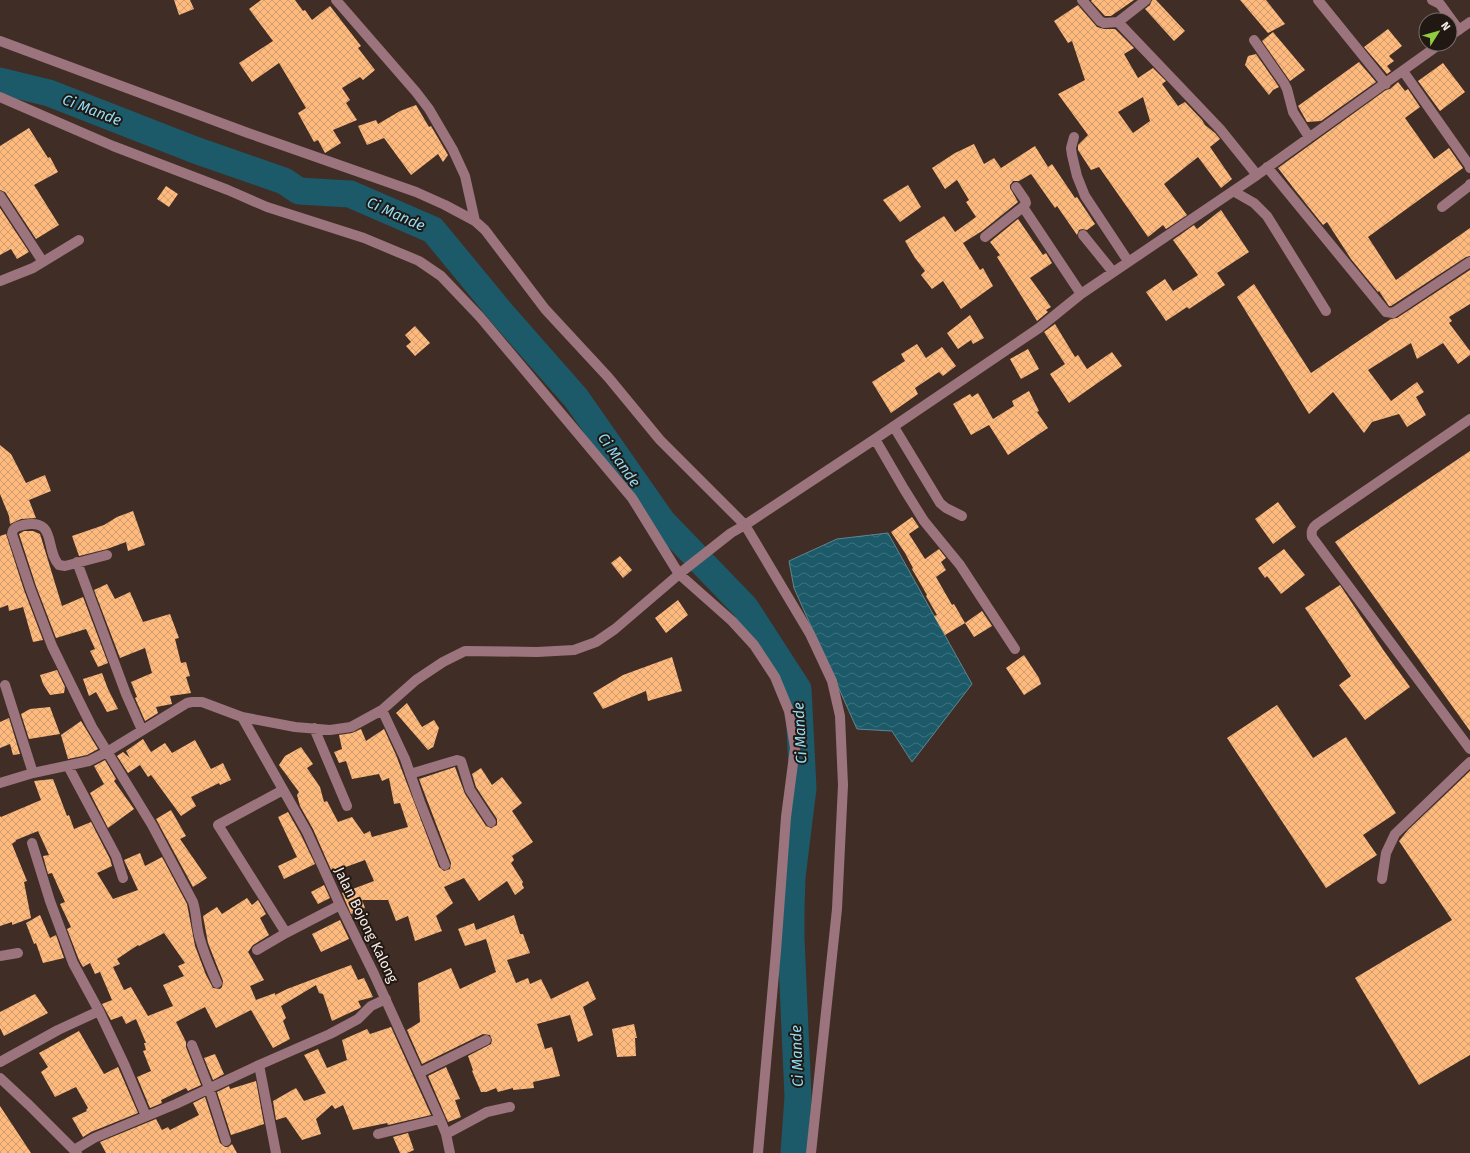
<svg xmlns="http://www.w3.org/2000/svg" width="1470" height="1153" font-family="'Fira Sans',sans-serif">
	<style>
		.water { fill: url(#water-waves); stroke: #5e8690 }
		.lines { fill: none; stroke-linecap: round; stroke-linejoin: round }
		.river { stroke: #1c5a6a; stroke-width: 27 }
		.building { fill: url(#building-cross-hatch); fill-rule: evenodd }
		.minor { stroke: #9b747d; stroke-width: 10 }
		.labels { text-anchor: middle; dominant-baseline: central; stroke-width: 4; stroke-linejoin: round; paint-order: stroke }
		.street-label { font-size: 14px; fill: #f9ece7; stroke: #211814 }
		.water-label { font-size: 15px; font-style: italic; fill: #8fdef6; stroke: #211814 }
	</style>
	<defs>
		<pattern id="water-waves" width="16" height="10" patternUnits="userSpaceOnUse"><rect width="16" height="10" fill="#1c5a6a"/><path d="M0 5q4-4 8 0t8 0" fill="none" stroke="#3e727f"/></pattern>
		<pattern id="building-cross-hatch" width="8" height="8" patternUnits="userSpaceOnUse"><rect width="8" height="8" fill="#feba7d"/><path d="M0 0l8 8M0 8l8-8" fill="none" stroke="#d19d6f"/></pattern>
	</defs>
	<rect width="100%" height="100%" fill="#402d26"/>
	<path class="water" d="M888 533 972 684 912 762 892 731 857 729 794 588 789 561 837 539Z"/>
	<g class="lines">
		<path class="river" d="M0 81 49 93 195 150 284 181 299 191 350 194 433 230 503 315 576 398 662 521 745 607 798 689 803 788 792 877 791 908V939L798 1097 794 1153"/>
	</g>
	<path class="building" d="M174 0H190L194 9 179 15Z
		M261 0H295L303 11 305 10 312 20 330 6 361 46 358 48 375 70 363 80 360 77 342 88 350 100 346 103 357 120 333 130 341 143 325 153 318 140 314 142 298 113 306 108 279 63 252 82 239 63 273 41 249 9Z
		M1092 0H1134L1111 16H1105L1091 1Z
		M1152 0H1156L1185 31 1174 41 1145 9 1150 5Z
		M1240 0H1266L1285 24 1268 33Z
		M1078 5 1097 27 1104 29H1115L1134 48 1124 54 1138 78 1153 68 1166 81 1162 84 1178 106 1185 102 1202 120 1205 125 1215 133 1220 139 1210 147 1232 179 1221 188 1198 157 1164 184 1187 215 1166 229 1163 225 1148 237 1099 167 1091 170 1078 150V145L1088 135 1058 94 1085 80 1072 41 1068 43 1054 21ZM1143 97 1150 121 1133 133 1118 112Z
		M1388 29 1402 46 1389 56 1394 61 1387 66 1391 71 1387 74 1364 47Z
		M1273 32 1305 70 1290 81 1262 41Z
		M1256 54 1279 87 1273 90 1269 95 1245 65 1248 56Z
		M1359 62 1376 82 1321 121 1307 122 1298 106Z
		M1443 63 1465 92 1440 111 1418 81Z
		M1398 82 1405 91 1408 89 1420 107 1405 118 1434 159 1449 148 1463 168 1368 237 1396 280 1470 228V256L1466 257 1391 306H1389L1379 291 1378 292 1351 259 1327 222 1323 225 1295 190 1278 168 1386 90 1390 89Z
		M416 105 429 127 431 126 448 155 443 162 438 154 411 175 384 138 367 145 358 126 376 120 378 124 400 111Z
		M29 128 48 158 50 157 58 172 34 185 59 225 36 239 5 192 0 190V146Z
		M974 144 984 164 994 158 1001 168 1035 146 1048 167 1052 164 1075 198 1077 197 1095 224 1087 230 1082 229 1079 230 1077 235 1057 206 1055 208 1031 174 1019 181H1013L1010 185V188L1018 202 982 231 963 243 980 270 983 268 993 286 961 309 943 281 932 289 921 275 925 271 915 258 905 241 944 216 955 232 976 217 966 202 969 200 957 180 945 189 932 168 955 153Z
		M908 185 921 207 900 222 883 200Z
		M166 186 178 194 169 207 157 199Z
		M0 208 29 252 17 259 11 249 0 255Z
		M1221 210 1249 252 1217 273 1225 285 1189 309 1187 307 1166 321 1146 292 1165 279 1173 291 1198 275 1173 240 1194 225 1197 229Z
		M1018 219 1043 255 1046 253 1052 263 1030 278 1051 307 1046 310 1048 312 1037 321 997 257 1000 255 990 242Z
		M1470 270V304L1449 317 1452 321 1449 323 1470 351V355L1458 364 1443 343 1417 359 1411 343 1368 370 1391 401 1417 382 1424 392 1416 397 1426 415 1407 427 1399 414 1372 422 1364 433 1333 392 1309 414 1237 297 1254 284 1311 373 1391 319 1397 318Z
		M970 315 984 338 973 344 971 340 958 349 947 333Z
		M1055 324 1075 357 1078 355 1087 369 1112 352 1122 366 1069 403 1050 374 1065 364 1044 332Z
		M415 326 430 343 415 356 406 346 411 342 405 335Z
		M917 344 926 358 942 347 956 366 943 376 939 372 915 388 918 394 891 413 872 382 905 361 901 354Z
		M1028 349 1039 369 1021 379 1010 359Z
		M1029 391 1039 411 1037 412 1048 428 1008 455 989 425 971 435 953 404 970 394 972 397 978 393 993 419 1014 406 1012 401Z
		M0 445 11 454 26 483 45 475 51 491 29 500 36 518 21 519 10 524 9 516 0 494Z
		M1470 451V731L1335 542Z
		M1278 502 1296 527 1273 544 1255 519Z
		M133 511 145 545 128 551 126 542 107 549 79 556 72 536 104 525 117 517Z
		M912 517 919 527 909 534 925 559 939 549 946 558 941 562 946 570 936 577 952 605 954 604 965 623 945 635 934 616 937 615 926 596 927 595 912 569 913 568 905 553 891 532Z
		M24 531H33L40 534 62 606 83 597 108 663 98 667 90 651 95 649 86 629 56 638 36 586 19 534Z
		M6 534 24 590 43 640 33 642 23 607 9 611 8 605 0 608V536Z
		M1284 549 1305 575 1281 594 1267 576 1265 578 1258 568Z
		M620 556 632 570 623 578 611 563Z
		M107 584 115 599 130 592 143 622 170 614 179 638 175 639 181 663 186 662 190 676 186 677 191 693 170 696 172 704 156 707 158 713 145 721 135 698 137 697 131 682 152 673 145 648 120 658 94 590Z
		M1340 585 1384 651 1410 687 1365 720 1339 685 1351 676 1305 608Z
		M678 600 688 615 666 633 655 618Z
		M982 611 992 626 974 637 965 623Z
		M1024 655 1039 678 1041 684 1024 695 1006 668Z
		M672 657 682 691 648 701 646 691 603 709 593 693 623 675Z
		M57 670 65 687 64 693 50 695 43 684 40 675Z
		M102 673 108 689 118 709 107 712 96 692 89 696 83 679Z
		M407 703 422 727 434 720 439 728 433 748V747L428 750 396 713Z
		M1277 705 1313 758 1346 737 1396 813 1363 835 1377 855 1326 888 1227 738Z
		M50 707 60 734 29 739 21 714 30 709Z
		M9 718 20 754 13 755 10 744 0 748V722Z
		M81 721 98 749 87 755 68 759 61 735Z
		M361 729 366 741 384 729 396 755 439 867 444 871 450 869 451 863 419 779 455 767 465 794 486 826 491 828 497 825V819L476 787 472 774 481 768 492 785 502 777 522 803 512 811 533 842 512 856 514 860 511 863 523 882 522 884 524 888 515 895 507 881 479 901 464 878 444 887 453 903 436 916 442 931 415 941 408 916 396 921 388 900H362L365 908 351 914 342 893 374 881 365 860 332 872 313 829 300 806 297 795 299 792 279 765 285 756 301 747 313 764 307 768 320 787 324 802 327 801 338 822 352 817 364 834 370 831 372 837 408 827 400 803 394 804 389 778 382 781 379 774 352 779 346 761 339 763 334 752 342 749 339 735 352 733Z
		M143 739 151 752 165 743 172 753 195 740 211 769 223 763 231 780 220 785 219 783 191 797 196 806 181 816 151 775 148 777 140 765 128 773 117 756 123 752 130 758 126 751Z
		M105 760 116 779 114 781 134 809 108 828 90 793 104 784 94 766Z
		M1470 771V1055L1419 1085 1355 978 1452 920 1399 841 1408 830Z
		M53 779 67 816 69 815 74 829 91 822 110 859 112 866 97 873 113 899 138 890 124 860 140 853 145 866 162 857 187 904 195 946 206 975 213 988 220 989 222 987 223 981 208 943 203 916 217 907 222 914 247 898 252 905 258 900 266 914 260 918 269 935 253 945 248 952 264 980 250 986 256 1000 275 993V995L287 989 351 965 358 980 364 978 373 997 358 1001 361 1007 360 1008 332 1021 323 994 319 993 316 985 281 1006 286 1018 283 1021 290 1039 273 1048 251 1010 216 1028 205 1007 176 1022 186 1042V1047L201 1085 188 1091 186 1088 161 1100 162 1103 150 1108 137 1077 151 1071 143 1051 146 1050 144 1043H146L136 1019 126 1024 122 1016 111 1020 102 1004 112 1000 100 972 95 974 90 963 83 967 79 960 67 929 71 927 60 904 65 902 52 873 48 874 43 856 49 855 38 831 16 840V841L12 844 27 881 24 882 31 918 12 925V922L0 926V816L1 817 41 800 34 781ZM164 933 185 963 178 966 184 976 163 985 173 1006 148 1016 131 987 124 990 113 967 120 964 117 959 138 945 139 946Z
		M171 810 186 836 180 839 207 878 193 887 156 819Z
		M288 812 301 835 315 864 284 879 278 866 297 857 278 817Z
		M324 885 330 898 318 904 311 892Z
		M40 915 50 938 56 935 64 958 43 963 36 943 34 944 26 923Z
		M514 915 520 934H523L530 953 507 960 516 983 528 978 530 984 541 979 551 999 588 981 596 999 583 1007 593 1035 578 1042 570 1015 537 1024 545 1049 552 1047 560 1076 533 1082 534 1088 513 1090V1088L498 1092 496 1088 486 1092H481L472 1071 473 1070 468 1056 491 1044 492 1040 490 1035 483 1034 422 1064 407 1030 420 1022 418 983 451 968 460 989 496 972 486 939 465 946 458 929 474 923 476 930Z
		M340 920 349 939 321 952 312 934Z
		M35 994 48 1013 4 1036 0 1028V1012Z
		M634 1024 637 1038H635L636 1056 617 1057 612 1029Z
		M391 1027 431 1115 388 1125 387 1123 353 1130 343 1105 335 1109 332 1105 316 1119 321 1134 302 1140 286 1117 276 1120 273 1101 296 1088 304 1101 326 1093 304 1055 318 1049 327 1068 347 1060 342 1040 367 1029 370 1034Z
		M79 1031 104 1074 118 1067 138 1113 91 1132 83 1137 72 1118 87 1111 86 1110 88 1108 76 1087 55 1097 41 1072 48 1067 39 1053Z
		M215 1054 224 1074 213 1080 204 1058Z
		M446 1067 460 1099 455 1100 461 1117 448 1122 428 1076Z
		M256 1081 264 1124 231 1135 217 1092 229 1086 230 1089Z
		M205 1097 220 1143 225 1147H228L232 1144 237 1153H106L100 1142 156 1119 162 1130 168 1127 170 1130 199 1115 193 1103Z
		M0 1106 31 1153H0Z
		M408 1133 414 1150 407 1153H400L393 1137Z"/>
	<g class="lines">
		<path class="minor" d="M336 0 416 92 429 109 453 150 465 176 475 221
			M1082 0 1100 21 1104 23 1118 22 1146 0
			M1318 0 1386 84
			M1432 0 1440 4 1459 30
			M1118 22 1220 129 1257 175
			M1450 36 1470 22
			M1254 40 1284 83 1287 89 1293 112 1309 137
			M0 41 248 133 416 192 445 205 475 221 485 230 545 309 608 377 660 440 745 525 810 634 832 681 840 716 843 785 837 909 811 1153
			M1403 71 1469 165 1470 168
			M0 97 113 146 228 190 267 207 364 238 419 261 441 276 480 317 632 498 679 574 732 621 754 645 775 677 789 711 795 748 786 817 776 951 758 1153
			M1074 137 1071 148 1072 155 1077 176 1085 196 1128 261
			M1267 167 1386 312 1393 313 1470 262
			M1016 187 1025 200 1026 203 1023 207 1081 294
			M1233 191 1254 203 1267 216 1326 311
			M0 196 43 262
			M1442 207 1469 186 1470 184
			M1083 235 1113 272
			M985 237 1023 207
			M0 281 33 268 79 240
			M1470 419 1317 524C1312 528 1311 531 1312 537L1326 556 1470 749
			M894 427 940 503 946 508 962 516
			M875 439 904 489 924 521 960 565 1015 649
			M107 555 65 566 59 565C44 549 58 518 23 525 17 527 13 527 12 534L30 588 52 646 83 709 92 727 152 825 193 902C197 914 196 927 200 939 204 954 211 969 217 983
			M77 562 126 694 142 730
			M5 685 33 773
			M382 710 405 759 420 802 445 865
			M242 717 307 832 340 905 374 974 440 1119 446 1134 450 1153
			M314 728 347 806
			M68 766 116 856 123 878
			M410 774 457 760 461 761 470 790 491 822
			M0 783 33 773 89 761 107 752 187 703 192 702H202L242 717 295 727 330 730 351 727 382 710 416 680 443 662 465 651 537 652 574 650 596 642 615 629 684 570 731 533 745 525 875 439 1039 328 1081 294 1257 175 1440 44
			M283 790 218 825 286 933
			M32 843 50 901 73 963 99 1011 125 1066 146 1116
			M1382 879 1386 853 1395 834 1470 762
			M257 950 286 933 340 905
			M0 956 18 953
			M192 1045 209 1088 226 1141
			M0 1062 58 1030 99 1011
			M259 1065 276 1153
			M419 1073 486 1040
			M0 1078 29 1105 77 1153
			M378 1134 440 1119
			M446 1134 487 1112 510 1107
			M74 1150 94 1138 176 1104 259 1065 330 1034 358 1019 371 1006 386 999"/>
	</g>
	<g class="labels">
		<g class="street-label">
			<text transform="translate(366 925) rotate(64)">Jalan Bojong Kalong</text>
		</g>
		<g class="water-label">
			<text transform="translate(92 110) rotate(21)">Ci Mande</text>
			<text transform="translate(396 214) rotate(24)">Ci Mande</text>
			<text transform="translate(619 460) rotate(55)">Ci Mande</text>
			<text transform="translate(800 733) rotate(-93)">Ci Mande</text>
			<text transform="translate(797 1056) rotate(-92)">Ci Mande</text>
		</g>
	</g>
	<g transform="translate(1438 32) rotate(53)"><circle r="19" fill="#211814" stroke="#776d68"/>
	<path d="M0-3L7 15L0 10L-7 15Z" fill="#91cd3f"/>
	<text y="-6" font-size="11" font-weight="bold" text-anchor="middle" fill="#f9ece7">N</text>
	</g>
</svg>
